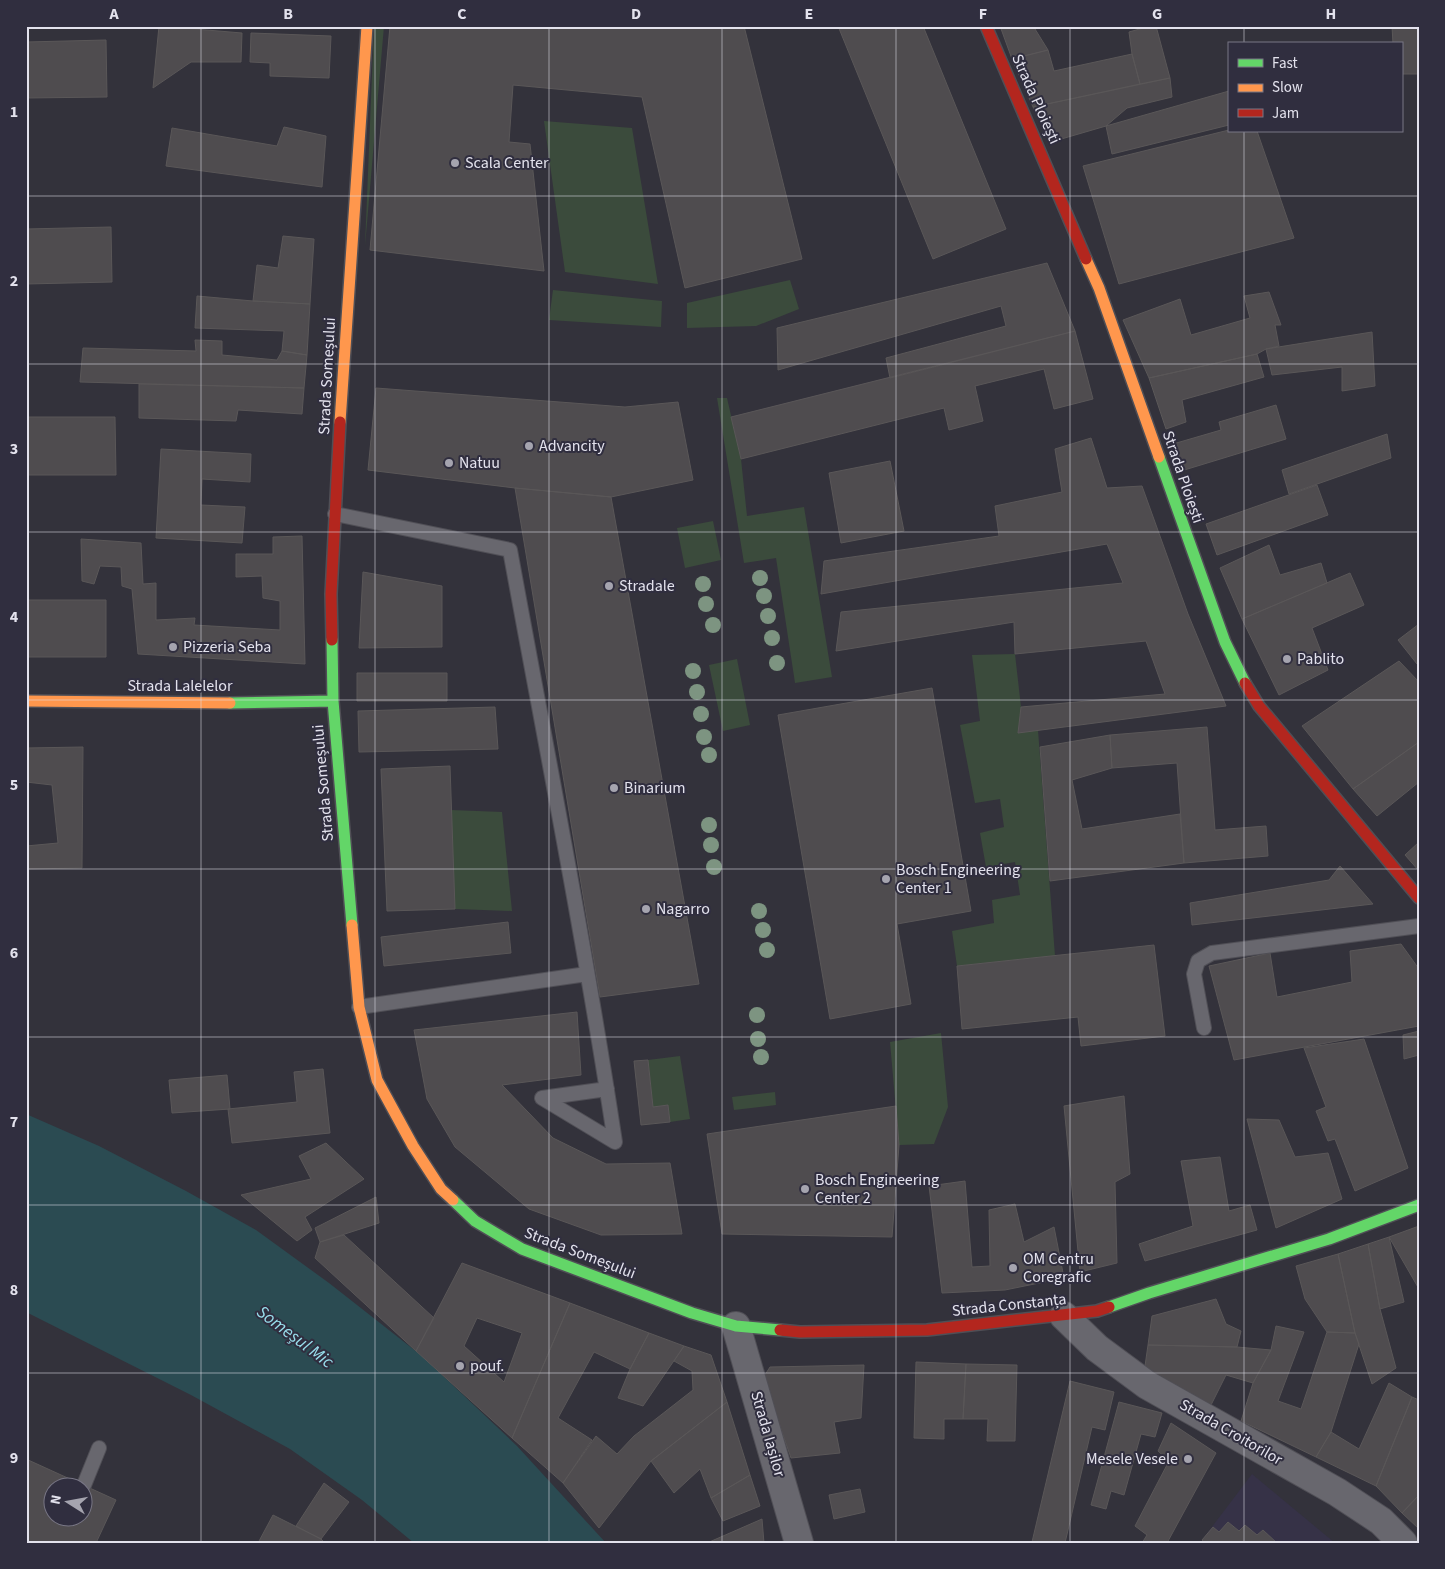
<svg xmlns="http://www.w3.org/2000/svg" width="1445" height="1569" font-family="'Source Sans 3',sans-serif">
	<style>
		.built { fill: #363247 }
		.green { fill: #3b4b3c }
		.water { fill: #2b4b52 }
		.building { fill: #4f4c4f; stroke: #5a5758; fill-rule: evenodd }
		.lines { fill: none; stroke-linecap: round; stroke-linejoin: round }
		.lane-casing { stroke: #504f56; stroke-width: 16 }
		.street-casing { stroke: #504f56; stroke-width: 30 }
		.fast-casing { stroke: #504f56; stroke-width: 14 }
		.slow-casing { stroke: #504f56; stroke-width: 14 }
		.jam-casing { stroke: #504f56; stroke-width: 14 }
		.lane { stroke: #68676e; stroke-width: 14 }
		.street { stroke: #68676e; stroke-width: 28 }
		.fast { stroke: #63d668; stroke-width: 11 }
		.slow { stroke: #ff974d; stroke-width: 11 }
		.jam { stroke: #b3261e; stroke-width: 11 }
		.tree { fill: #7d9481 }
		.grid { fill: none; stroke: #e3e2ed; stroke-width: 1; stroke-opacity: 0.55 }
		.poi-dot { fill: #a5a4af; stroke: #302e3f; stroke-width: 2 }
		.labels { text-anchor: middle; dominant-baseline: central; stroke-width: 4; stroke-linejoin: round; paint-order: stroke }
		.street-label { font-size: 16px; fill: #e3e2ed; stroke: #302e3f }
		.poi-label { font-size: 16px; fill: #e3e2ed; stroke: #302e3f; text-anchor: start }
		.water-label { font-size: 18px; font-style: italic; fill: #97ddeb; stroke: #302e3f }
		.neatline { fill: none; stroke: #e3e2ed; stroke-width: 2 }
		.grid-label { font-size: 16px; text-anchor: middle; font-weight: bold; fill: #e3e2ed }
	</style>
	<rect width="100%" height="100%" fill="#33323b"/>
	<path class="built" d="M1252 1474 1335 1543H1205L1202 1540Z"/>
	<path class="green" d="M374 26H384L365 246Z
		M544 121 632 128 658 284 565 272Z
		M790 280 799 309 756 326 687 328V303Z
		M553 290 662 301 661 327 549 320Z
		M717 398H727L741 459 747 516 804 507 832 677 795 683 776 558 744 563Z
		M713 521 721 560 685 568 677 528Z
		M1015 654 1021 707 1018 733 1038 730 1055 956 957 966 952 931 994 923 992 900 1020 895 1015 862 986 867 980 833 1004 827 1000 799 975 803 960 725 980 721 972 655Z
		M737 659 750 725 723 731 709 665Z
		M451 810 502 812 512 911 455 909Z
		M941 1033 948 1107 934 1144 899 1145 890 1042Z
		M680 1056 690 1119 670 1122 668 1105 653 1107 648 1060Z
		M775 1092 776 1105 734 1110 732 1097Z"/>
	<path class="water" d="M26 1114 99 1146 186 1191 256 1230 329 1283 422 1356 517 1446 606 1543H414L362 1500 290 1449 191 1395 26 1312Z"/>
	<path class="building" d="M159 26 242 33 241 62H191L153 88Z
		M390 26H744L802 259 685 288 642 97 513 85 509 142 530 144 544 271 370 250Z
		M838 26H923L1006 229 933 259Z
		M1000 26H1045L1035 29 1048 50 1012 59Z
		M1150 26H1156L1170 78 1140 84 1132 54 1129 32Z
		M1302 26H1365V27H1302Z
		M1392 26H1419V74H1401V44H1393Z
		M251 33 331 36 329 78 270 76V63L250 62Z
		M106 40 107 97 26 98V42Z
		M1048 50 1054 71 1132 54 1140 84 1033 107 1012 59Z
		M1170 78 1172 97 1127 108 1106 126 1051 142 1033 107Z
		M1229 91V125L1112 154 1106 126Z
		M284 127 326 136 322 187 166 166 172 128 277 146Z
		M1229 130 1257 131 1294 238 1119 284 1083 166Z
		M111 227 112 282 26 284V229Z
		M283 236 314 239 310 304 253 301 257 265 278 268Z
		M1047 263 1075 331 890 378 886 358 1006 326 1001 306 778 370 777 328Z
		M1269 292 1281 325H1275L1279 346 1266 349 1257 354 1149 378 1123 320 1180 299 1191 335 1250 318 1244 296Z
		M197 296 253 301 310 304 307 355 282 351 284 331 195 328Z
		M1075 331 1093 399 1054 409 1044 369 975 386 983 421 949 430 944 408 741 459 731 417Z
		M1372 332 1375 386 1342 391V367L1272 375 1266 349Z
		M195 340 222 341V355L277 360 282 351 307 355 304 388 80 382 83 348 196 351Z
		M1257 354 1264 377 1182 400 1186 422 1166 429 1149 378Z
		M139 384 304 388 302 414 238 410 236 421 139 418Z
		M376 388 625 407 678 402 693 480 611 497 515 488 368 470Z
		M1276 405 1286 439 1181 471 1173 444 1221 430 1219 422Z
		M26 417H115L116 475H26Z
		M1387 434 1391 458 1289 494 1282 470Z
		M1091 438 1107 488 1142 486 1188 614 1226 706 1018 733 1021 707 1165 694 1146 641 1015 654 1014 622 836 651 841 612 1123 583 1107 544 821 594 824 561 999 536 995 506 1062 492 1055 449Z
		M161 449 251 454 250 482 202 479 201 505 245 507 242 543 156 538Z
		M890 461 904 531 841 543 829 473Z
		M1317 485 1328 515 1217 555 1206 524Z
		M515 488 611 497 699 984 600 997Z
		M302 536 305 664 138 654 132 589 122 586 121 567 100 566 94 584 82 581 81 539 141 543 143 584 156 583V620L195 618 194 625 280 630V601L263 598 262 576 236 577V554H273V537Z
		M1269 545 1280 575 1321 563 1327 583 1242 619 1220 568Z
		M363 572 442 586V647L359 648Z
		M1350 573 1364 605 1312 628 1328 670 1279 695 1242 619Z
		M26 600H106V657H26Z
		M1419 624V663L1417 664 1398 640Z
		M1399 661 1419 682V742L1353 789 1302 726Z
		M357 673H447V701H357Z
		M932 688 971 911 897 924 911 1004 830 1019 778 715Z
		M495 707 498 749 359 752 358 711Z
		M1207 727 1215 830 1266 826 1268 856 1184 863 1177 763 1112 768 1110 735Z
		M1110 735 1112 768 1072 780 1082 829 1180 814 1184 863 1050 881 1040 747Z
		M1419 742V782L1377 816 1353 789Z
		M83 747 82 868 26 869V846L58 843 52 785 26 782V748Z
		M450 766 455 909 387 911 381 769Z
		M1419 842V871L1405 855Z
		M1340 866 1373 904 1192 925 1190 903 1329 880Z
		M508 922 511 953 384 966 381 937Z
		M1401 944 1419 969V1026L1234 1060 1209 966 1270 953 1277 997 1352 982 1350 951Z
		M1154 945 1165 1036 1081 1046 1078 1017 962 1029 957 966Z
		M577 1012 581 1075 502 1085 553 1138 606 1164 670 1163 682 1234 601 1235 529 1209 455 1147 427 1099 414 1030Z
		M1419 1031V1055L1404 1059 1403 1035Z
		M1364 1039 1408 1168 1355 1191 1335 1139 1328 1141 1316 1111 1326 1107 1304 1048Z
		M648 1060 653 1107 668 1105 670 1122 641 1125 634 1061Z
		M323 1069 330 1133 232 1143 228 1109 297 1102 294 1072Z
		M227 1075 230 1109 172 1113 169 1080Z
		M1124 1096 1130 1174 1115 1182 1117 1263 1080 1272 1064 1106Z
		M896 1106 899 1145 892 1237 722 1234 707 1134Z
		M1247 1119 1279 1120 1295 1157 1328 1153 1342 1199 1276 1228Z
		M326 1143 364 1179 305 1217 312 1230 297 1241 241 1195 311 1179 299 1156Z
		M1220 1157 1229 1211 1250 1205 1257 1230 1145 1261 1139 1244 1193 1226 1181 1161Z
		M965 1181 972 1267 990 1266 989 1210 1015 1204 1024 1242 1054 1227 1064 1278 1005 1290 942 1293 929 1186Z
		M376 1197 379 1223 320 1242 315 1228Z
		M1419 1226V1289L1389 1237Z
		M344 1235 434 1318 416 1351 315 1258 320 1242Z
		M1389 1237 1404 1302 1380 1309 1368 1244Z
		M1368 1244 1380 1309 1396 1368 1372 1384 1355 1333 1338 1254Z
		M1338 1254 1355 1333 1327 1332 1305 1299 1296 1266Z
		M462 1263 570 1303 512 1438 416 1351ZM477 1318 522 1333 504 1382 464 1346Z
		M1216 1299 1226 1324 1241 1331 1237 1347 1148 1345 1152 1316Z
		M570 1303 649 1333 630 1369 594 1352 558 1418 592 1440 563 1483 512 1438Z
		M1276 1326 1304 1332 1278 1401 1301 1409 1327 1332 1355 1333 1359 1344 1331 1432 1316 1457 1241 1421 1253 1383 1271 1350Z
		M649 1333 684 1346 643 1406 618 1398 630 1369Z
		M1148 1345 1237 1347 1271 1350 1253 1383 1226 1375 1211 1405 1144 1373Z
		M684 1346 711 1355 727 1402 651 1461 599 1528 563 1483 596 1436 617 1454 634 1436 693 1390 692 1371 674 1361Z
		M916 1362 966 1364 963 1419H944V1439L914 1438Z
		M966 1364 1017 1365 1015 1441H987L988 1419H963Z
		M864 1365 861 1418 834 1422 840 1453 791 1458 763 1378 770 1367Z
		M1070 1381 1114 1392 1105 1430 1092 1427 1065 1543H1035L1032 1542Z
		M1389 1383 1412 1397 1376 1486 1316 1457 1331 1432 1359 1449Z
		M1412 1397 1419 1400V1495L1402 1513 1376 1486Z
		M727 1402 750 1475 711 1498 700 1469 674 1493 651 1461Z
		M1119 1402 1162 1413 1155 1437 1141 1434 1124 1495 1111 1491 1106 1509 1091 1505Z
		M1171 1423 1216 1453 1167 1543H1142L1147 1535 1135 1526 1169 1461 1158 1451Z
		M26 1459 116 1500 96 1543H26ZM52 1486H82V1516H52Z
		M750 1475 760 1506 723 1521 711 1498Z
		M324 1483 349 1502 321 1539 296 1526Z
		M860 1489 865 1512 834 1519 829 1495Z
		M1419 1495V1529L1402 1513Z
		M273 1515 321 1539 325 1543H258Z
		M762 1519 764 1543H707Z
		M1228 1522 1239 1531 1245 1525 1257 1535 1263 1530 1277 1543H1205L1202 1540 1213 1527 1219 1532Z"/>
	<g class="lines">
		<defs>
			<path id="lane" d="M335 514 510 550C546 747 585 944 615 1142L542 1098 607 1089
				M359 1007 587 974
				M1204 1028 1194 974 1198 961 1212 953 1419 926
				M84 1485 99 1448"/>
			<path id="street" d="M1064 1316 1097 1348 1147 1385 1337 1492 1381 1521 1403 1543
				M736 1326 799 1543"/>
			<path id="fast" d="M1159 457 1225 642 1245 683
				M332 640 333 701 352 925
				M230 703 333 701
				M453 1200 475 1221 522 1249 692 1313 736 1326 780 1330
				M1109 1307 1149 1293 1329 1239 1419 1205"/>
			<path id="slow" d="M1086 259 1099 288 1159 457
				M340 422 367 26
				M26 701 230 703
				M352 925 359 1007 377 1080 413 1146 441 1189 453 1200"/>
			<path id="jam" d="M986 26 1086 259
				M332 640 331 594 340 422
				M1245 683 1259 706 1419 898
				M780 1330 800 1332 927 1330 1097 1311 1109 1307"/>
		</defs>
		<use href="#lane" class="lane-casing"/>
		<use href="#street" class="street-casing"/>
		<use href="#fast" class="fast-casing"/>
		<use href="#slow" class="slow-casing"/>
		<use href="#jam" class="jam-casing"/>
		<use href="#lane" class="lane"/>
		<use href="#street" class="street"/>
		<use href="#fast" class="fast"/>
		<use href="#slow" class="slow"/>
		<use href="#jam" class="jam"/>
	</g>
	<g class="tree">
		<circle cx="760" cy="578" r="8"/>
		<circle cx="703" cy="584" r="8"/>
		<circle cx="764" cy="596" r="8"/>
		<circle cx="706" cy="604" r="8"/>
		<circle cx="768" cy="616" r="8"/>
		<circle cx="713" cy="625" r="8"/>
		<circle cx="772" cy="638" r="8"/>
		<circle cx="777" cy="663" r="8"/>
		<circle cx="693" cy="671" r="8"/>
		<circle cx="697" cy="692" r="8"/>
		<circle cx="701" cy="714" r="8"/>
		<circle cx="704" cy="737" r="8"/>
		<circle cx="709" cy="755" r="8"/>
		<circle cx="709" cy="825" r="8"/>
		<circle cx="711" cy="845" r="8"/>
		<circle cx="714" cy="867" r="8"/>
		<circle cx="759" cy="911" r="8"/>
		<circle cx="763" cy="930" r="8"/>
		<circle cx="767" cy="950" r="8"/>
		<circle cx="757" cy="1015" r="8"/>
		<circle cx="758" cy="1039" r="8"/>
		<circle cx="761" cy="1057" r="8"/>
	</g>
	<path class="grid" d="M201 26V1543M375 26V1543M549 26V1543M722 26V1543M896 26V1543M1070 26V1543M1244 26V44M1244 131V1543M26 196H1419M26 364H1419M26 532H1419M26 700H1419M26 869H1419M26 1037H1419M26 1205H1419M26 1373H1419"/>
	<g class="poi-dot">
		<circle cx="455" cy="163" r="5"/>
		<circle cx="529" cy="446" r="5"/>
		<circle cx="449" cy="463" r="5"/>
		<circle cx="609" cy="586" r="5"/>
		<circle cx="173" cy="647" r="5"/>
		<circle cx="1287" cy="659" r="5"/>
		<circle cx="614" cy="788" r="5"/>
		<circle cx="886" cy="879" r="5"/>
		<circle cx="646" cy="909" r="5"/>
		<circle cx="805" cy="1189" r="5"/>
		<circle cx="1013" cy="1268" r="5"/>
		<circle cx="460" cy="1366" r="5"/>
		<circle cx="1188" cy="1459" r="5"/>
	</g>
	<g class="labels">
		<g class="street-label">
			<text transform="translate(1036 99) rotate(66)">Strada Ploiești</text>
			<text transform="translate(327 376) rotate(-87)">Strada Someșului</text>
			<text transform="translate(1183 477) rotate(71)">Strada Ploiești</text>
			<text x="180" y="686">Strada Lalelelor</text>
			<text transform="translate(323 783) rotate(-95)">Strada Someșului</text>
			<text transform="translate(580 1253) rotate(21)">Strada Someșului</text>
			<text transform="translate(1009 1305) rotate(-6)">Strada Constanța</text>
			<text transform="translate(1231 1432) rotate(30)">Strada Croitorilor</text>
			<text transform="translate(768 1434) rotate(74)">Strada Iașilor</text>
		</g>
		<g class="poi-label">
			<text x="465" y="163">Scala Center</text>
			<text x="539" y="446">Advancity</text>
			<text x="459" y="463">Natuu</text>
			<text x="619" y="586">Stradale</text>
			<text x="183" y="647">Pizzeria Seba</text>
			<text x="1297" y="659">Pablito</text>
			<text x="624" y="788">Binarium</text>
			<text x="896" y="870">Bosch Engineering<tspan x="896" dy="18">Center 1</tspan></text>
			<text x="656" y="909">Nagarro</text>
			<text x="815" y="1180">Bosch Engineering<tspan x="815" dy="18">Center 2</tspan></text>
			<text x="1023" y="1259">OM Centru<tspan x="1023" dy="18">Coregrafic</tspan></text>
			<text x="470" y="1366">pouf.</text>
			<text x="1178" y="1459" text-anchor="end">Mesele Vesele</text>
		</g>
		<g class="water-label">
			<text transform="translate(295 1337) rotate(37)">Someșul Mic</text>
		</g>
	</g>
	<rect width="1445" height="1569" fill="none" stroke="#302e3f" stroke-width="55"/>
	<rect x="1228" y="42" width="175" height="90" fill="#302e3f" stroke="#787685"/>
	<rect x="1238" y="59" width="25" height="8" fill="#63d668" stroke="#787685"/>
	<text x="1272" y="68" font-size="15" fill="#e3e2ed">Fast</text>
	<rect x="1238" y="84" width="25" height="8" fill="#ff974d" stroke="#787685"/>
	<text x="1272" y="92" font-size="15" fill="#e3e2ed">Slow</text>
	<rect x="1238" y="109" width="25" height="8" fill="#b3261e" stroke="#787685"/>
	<text x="1272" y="118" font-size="15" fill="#e3e2ed">Jam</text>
	<g transform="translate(68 1502) rotate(281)"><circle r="24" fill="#302e3f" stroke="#787685"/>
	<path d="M0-4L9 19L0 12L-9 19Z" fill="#a5a4af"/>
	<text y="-8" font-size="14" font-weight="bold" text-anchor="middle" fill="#e3e2ed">N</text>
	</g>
	<rect x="28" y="28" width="1390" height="1514" class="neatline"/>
	<g class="grid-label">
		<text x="114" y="19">A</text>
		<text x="288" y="19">B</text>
		<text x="462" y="19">C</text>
		<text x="636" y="19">D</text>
		<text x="809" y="19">E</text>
		<text x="983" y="19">F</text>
		<text x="1157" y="19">G</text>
		<text x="1331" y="19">H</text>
		<text x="14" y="117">1</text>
		<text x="14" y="286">2</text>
		<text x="14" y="454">3</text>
		<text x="14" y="622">4</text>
		<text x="14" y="790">5</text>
		<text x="14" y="958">6</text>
		<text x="14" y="1127">7</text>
		<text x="14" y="1295">8</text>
		<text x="14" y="1463">9</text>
	</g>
</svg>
